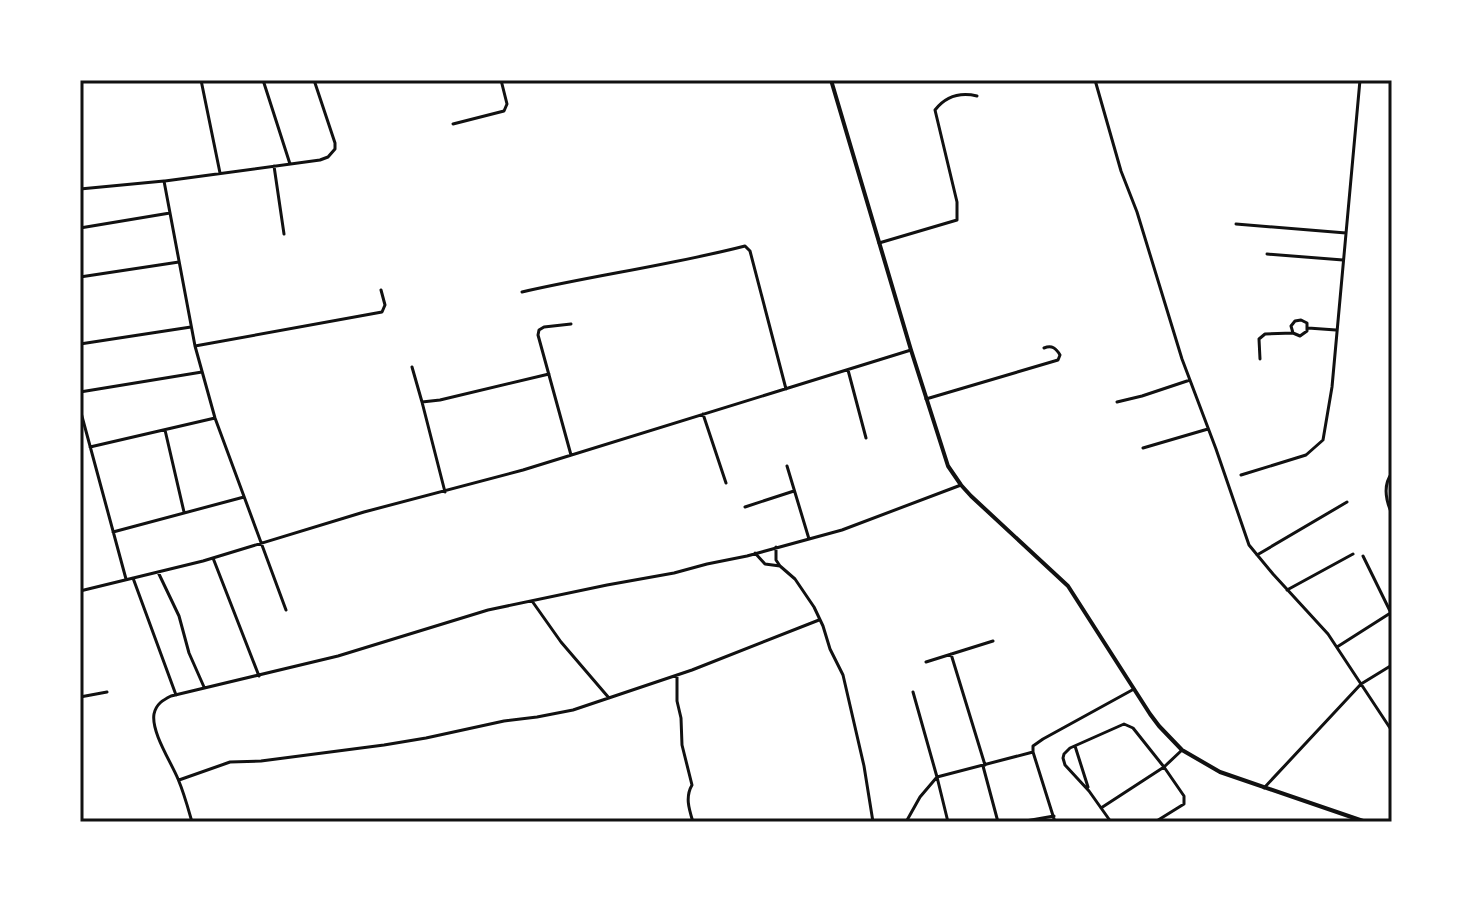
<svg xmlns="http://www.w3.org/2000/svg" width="1472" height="902" font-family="'Golos Text',sans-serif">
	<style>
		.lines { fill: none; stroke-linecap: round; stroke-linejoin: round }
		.minor { stroke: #111; stroke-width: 3 }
		.secondary { stroke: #111; stroke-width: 4 }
		.neatline { fill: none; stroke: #111; stroke-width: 3 }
	</style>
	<rect width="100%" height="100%" fill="#fff"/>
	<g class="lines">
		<path class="minor" d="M201 80 220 173
			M263 80 290 164
			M1095 80 1121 171 1137 212 1182 359 1216 449 1249 545 1273 574 1328 634 1392 731
			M453 124 504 111 507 104 501 80
			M274 166 284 234
			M165 181 320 160 328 157 335 149V143L314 80
			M80 189 164 181 195 346 215 418 286 610
			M1236 224 1346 233
			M80 228 170 213
			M879 243 957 220V202L935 110C946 96 960 92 977 96
			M1267 254 1343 260
			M80 277 179 262
			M522 292C596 275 671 265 745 246L750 251 786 389
			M1308 328 1336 330
			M80 344 191 327
			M195 346 382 312 385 305 381 290
			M1260 359 1259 339 1265 334 1293 333 1300 336 1307 331V323L1301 320 1295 321 1291 326 1293 333
			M412 367 422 402 440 400 549 374
			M848 370 866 438
			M80 392 202 372
			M926 399 1058 360 1060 355C1056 348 1052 345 1044 348
			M422 402 445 492
			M1117 402 1142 396 1190 380
			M80 409 126 579
			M703 414 726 483
			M165 430 184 512
			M90 447 215 418
			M1143 448 1208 429
			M571 455 538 335 539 330 544 327 571 324
			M787 466 809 539
			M1392 473C1382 486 1386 501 1392 514
			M1241 475 1306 455 1323 440 1332 387 1360 80
			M745 507 794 491
			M113 532 244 497
			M776 547V560L780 566 795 579 814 607 823 626 830 649 843 675 864 766 873 822
			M755 553 765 564 780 566
			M1257 555 1347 502
			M1363 556 1391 613
			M213 558 259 676
			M158 572 179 616 189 653 204 687
			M133 578 176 695
			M1287 590 1353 554
			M80 591 203 561 364 512 523 470 911 350
			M532 601 561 642 609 698
			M1337 647 1392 612
			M951 654 985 765
			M926 662 993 641
			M677 675V701L681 718 682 745 692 785C685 797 689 809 693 822
			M80 697 107 692
			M1075 746 1088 787
			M983 766 998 822
			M179 780 230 762 261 761 384 745 426 738 504 721 537 717 573 710 692 670 819 620
			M1264 788 1361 684 1392 665
			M1101 808 1164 767 1182 750
			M192 822C188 808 184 793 178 779 171 762 151 732 154 714 156 704 163 700 171 696L338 656 488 610 607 585 674 573 707 564 747 556 842 530 961 485
			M906 822 920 797 937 777 913 692
			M948 822 937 777 1033 752
			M1020 822 1054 816
			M1055 822 1033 752V746L1043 739 1134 689
			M1111 822 1089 791 1065 765 1063 758 1064 754 1070 748 1124 724 1133 728 1164 767 1184 796V804L1155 822"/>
		<path class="secondary" d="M831 80 911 350 948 466 961 485 971 496 1068 586 1150 714 1159 726 1182 750 1220 772 1366 822"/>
	</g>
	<rect width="1472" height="902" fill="none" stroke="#ffffff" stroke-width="164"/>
	<rect x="82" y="82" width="1308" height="738" class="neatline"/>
</svg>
